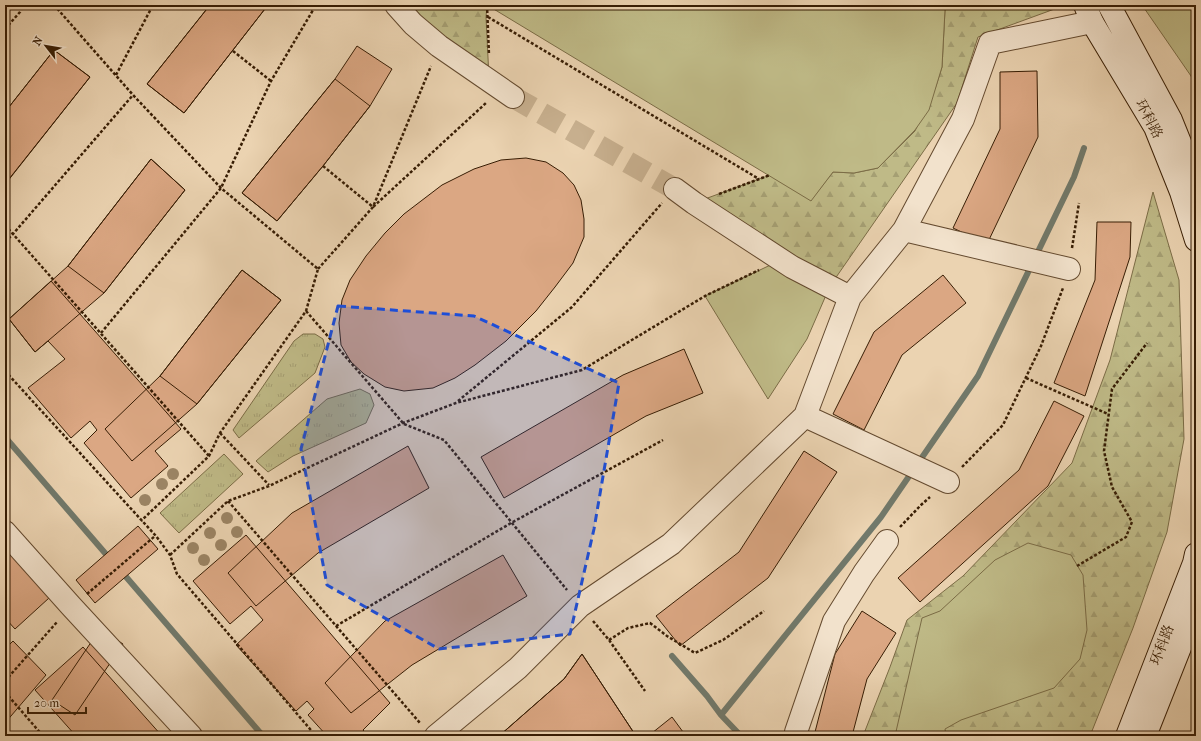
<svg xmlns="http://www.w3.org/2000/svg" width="1201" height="741" font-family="'IM FELL French Canon','Noto Serif SC',serif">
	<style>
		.grass { fill: url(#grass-tufts); stroke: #7b6c46 }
		.forest { fill: url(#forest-firs); stroke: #7b6c46 }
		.park { fill: #bfba87; stroke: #7b6c46 }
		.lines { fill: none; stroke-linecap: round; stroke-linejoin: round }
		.stream { stroke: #71796b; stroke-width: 6 }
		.building { fill: #dba783; stroke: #371d04 }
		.street-tunnel { stroke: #c7af8e; stroke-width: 22; stroke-dasharray: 22 11; stroke-linecap: butt }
		.street-casing { stroke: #644a2f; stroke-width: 24 }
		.secondary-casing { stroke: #371d04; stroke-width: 24 }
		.path { stroke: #371d04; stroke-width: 2.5; stroke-dasharray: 3 2; stroke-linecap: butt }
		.street { stroke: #f2e2cc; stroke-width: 22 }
		.secondary { stroke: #f2e2cc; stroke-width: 22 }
		.path-bridge { stroke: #371d04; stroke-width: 2.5; stroke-dasharray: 3 2; stroke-linecap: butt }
		.tree { fill: #9b8464 }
		.marked { fill: #1d4ed8; fill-opacity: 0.2; stroke: #1d4ed8; stroke-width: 3; stroke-dasharray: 8 5; stroke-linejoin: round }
		.labels { text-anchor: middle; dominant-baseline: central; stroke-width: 4; stroke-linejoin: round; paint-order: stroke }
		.street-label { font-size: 14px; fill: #371d04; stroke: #f2e2cc }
	</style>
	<defs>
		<pattern id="grass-tufts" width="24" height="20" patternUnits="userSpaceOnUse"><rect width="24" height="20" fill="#bfba87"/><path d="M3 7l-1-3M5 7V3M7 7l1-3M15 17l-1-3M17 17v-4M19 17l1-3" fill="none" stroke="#a59f73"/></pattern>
		<pattern id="forest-firs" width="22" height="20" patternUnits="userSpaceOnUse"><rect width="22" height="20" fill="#bfba87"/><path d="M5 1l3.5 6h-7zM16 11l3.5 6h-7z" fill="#a59f73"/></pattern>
	</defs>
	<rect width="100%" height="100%" fill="#ebd3b1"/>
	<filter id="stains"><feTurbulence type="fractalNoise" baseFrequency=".005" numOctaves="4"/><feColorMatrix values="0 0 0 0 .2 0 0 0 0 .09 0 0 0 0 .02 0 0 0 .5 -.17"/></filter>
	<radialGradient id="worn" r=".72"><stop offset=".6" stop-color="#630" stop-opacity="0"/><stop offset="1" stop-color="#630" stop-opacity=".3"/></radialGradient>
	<path class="grass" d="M303 334H315L323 339 325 347 315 373 239 438 233 430 294 341Z
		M360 389 370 394 374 405 366 423 293 456 268 472 256 461 327 399Z
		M224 454 243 474 179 533 160 513Z"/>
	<path class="forest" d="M399 5H487L486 17 489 78Z
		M944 5H1060V7L978 37 957 103 830 286 694 203 770 175 811 200 833 172 854 173 878 168 915 131 936 86 942 67 945 10Z
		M1153 192 1179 280 1184 439 1167 532 1133 628 1090 736H863L890 667 907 620 963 576 1072 463 1110 360Z"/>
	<path class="park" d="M487 5H944L945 10 942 67 929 110 915 130 878 168 854 173 833 172 811 201Z
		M1142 5H1196V87L1191 76Z
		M781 260 830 286 807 339 768 399 705 296Z
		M1028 543 1071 555 1083 575 1087 630 1080 659 1054 688 961 720 945 729 946 736H895L922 618 940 611 995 560Z"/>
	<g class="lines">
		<path class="stream" d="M5 437 111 560
			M121 571 263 736
			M672 656 707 696 721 715
			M741 736 721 715 881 517 978 376 1074 177 1084 148"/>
	</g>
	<path class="building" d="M210 5H268L184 113 147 84Z
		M210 5H268L184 113 147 84Z
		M357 46 392 69 370 106 323 166 277 221 242 193 335 79Z
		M54 50 90 77 5 184V112Z
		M54 50 90 77 7 182 5 181V112Z
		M1037 71 1038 137 987 244 953 228 1000 129V72Z
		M335 79 370 106 323 166 277 221 242 193Z
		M526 158 546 162 563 173 574 185 581 200 584 219V237L573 263 555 287 536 311 506 341 475 365 455 378 433 388 404 391 385 387 364 374 351 362 341 345 339 323 342 300 350 280 366 256 385 233 404 214 442 185 474 169 501 160Z
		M151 159 185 190 104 293 35 352 9 319 68 266Z
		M151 159 185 190 104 293 68 266Z
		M1097 222H1131L1130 257 1085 396 1054 383 1095 280Z
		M242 270 281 300 197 404 132 461 105 429 160 376Z
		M242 270 281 300 197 404 160 376Z
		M943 275 966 303 902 355 864 430 833 414 874 332Z
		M51 281 181 429 155 451 168 466 131 498 84 443 97 430 90 421 71 438 28 388 65 359 48 341 35 352 9 319Z
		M684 349 703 393 646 416 504 498 481 457 623 375Z
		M1054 401 1084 416 1048 486 920 602 898 578 1019 470Z
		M408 446 429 488 318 553 256 606 228 573 292 513Z
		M804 451 837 472 768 578 680 646 656 616 739 552Z
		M138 526 158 549 95 603 76 580Z
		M246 535 390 703 363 730 368 736H327L308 715 314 709 307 701 296 711 236 645 263 620 251 606 230 624 193 581Z
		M5 547 49 598 15 629 5 618Z
		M503 555 527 596 412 665 351 713 325 683 385 621Z
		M862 611 896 633 867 679 852 736H814L835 654Z
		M100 629 123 644 75 715 52 700Z
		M13 641 46 675 5 723V649Z
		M83 647 162 736H76L35 690Z
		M582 654 636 736H499L564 679Z
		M582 654 636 736H499L564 679Z
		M672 717 686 736H649L652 733Z"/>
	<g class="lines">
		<path class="street-tunnel" d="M513 97 675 189"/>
		<defs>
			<path id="street" d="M396 5 413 24 439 46 513 97
				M675 189 694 203 792 267 850 297 904 230 963 119 990 43 1092 22
				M904 230 1069 269
				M805 416 948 482
				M5 532 71 606 191 736
				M436 736 518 668 580 606 671 544 805 416 850 297
				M796 736V732L834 621 864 573 887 541"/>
			<path id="secondary" d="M1085 5 1092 22 1155 127 1181 192 1196 240
				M1109 5 1171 120 1196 182
				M1127 736 1194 563 1196 554
				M1145 736 1196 607"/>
		</defs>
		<use href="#street" class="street-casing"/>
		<use href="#secondary" class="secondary-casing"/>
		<path class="path" d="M54 5 133 95 221 188 318 269 306 311 220 433 209 456 141 521
			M487 5 489 55
			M488 17 759 179
			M5 29 20 12 23 5
			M233 51 271 81
			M116 75 153 5
			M323 166 373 207 486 103
			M719 194 770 175
			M5 225 209 456
			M5 242 13 234 133 95
			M1072 248 1079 203
			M318 269 373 207 431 66
			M101 333 221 188 271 81 316 5
			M5 371 156 536 170 555 177 574 316 736
			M1026 378 1108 414
			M458 401 572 307 662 203
			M404 424 444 440 567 590
			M220 433 269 485
			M962 467 1003 425 1041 346 1063 288
			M228 501 420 723
			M900 527 921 505 930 497
			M170 555 228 501 269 486 403 423 456 403 582 370 705 296 759 270
			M1077 566 1126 537 1132 522 1112 487 1104 451 1112 389 1147 343
			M87 594 155 536
			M593 621 609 640 645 691
			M336 626 511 523 663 440
			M609 640 628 628 650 623 667 636 695 653 723 640 764 611
			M5 681 57 622
			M5 692 43 736"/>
		<use href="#street" class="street"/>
		<use href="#secondary" class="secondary"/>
		<path class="path-bridge" d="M306 311 403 423"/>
	</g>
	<g class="tree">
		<circle cx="173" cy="474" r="6"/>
		<circle cx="162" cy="484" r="6"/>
		<circle cx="145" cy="500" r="6"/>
		<circle cx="227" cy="518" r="6"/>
		<circle cx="237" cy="532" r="6"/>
		<circle cx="210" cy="533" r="6"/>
		<circle cx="221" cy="545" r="6"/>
		<circle cx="193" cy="548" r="6"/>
		<circle cx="204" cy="560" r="6"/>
	</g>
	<path class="marked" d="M338 306 474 316 619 383 594 529 570 634 439 649 327 585 301 449Z"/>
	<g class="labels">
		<g class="street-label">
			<text transform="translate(1149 119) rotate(62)">环科路</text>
			<text transform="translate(1162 645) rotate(-69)">环科路</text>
		</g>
	</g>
	<rect width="1201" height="741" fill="none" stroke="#ebd3b1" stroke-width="20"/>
	<rect x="6" y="6" width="1189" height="729" fill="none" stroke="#371d04" stroke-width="2"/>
	<rect x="10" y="10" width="1181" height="721" fill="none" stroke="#371d04"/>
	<g transform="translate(46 46) rotate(301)" stroke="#f2e2cc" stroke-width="3" paint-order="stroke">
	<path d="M0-3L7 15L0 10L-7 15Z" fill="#371d04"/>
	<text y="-6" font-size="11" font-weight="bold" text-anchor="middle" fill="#371d04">N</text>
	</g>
	<path d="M28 707v6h58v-6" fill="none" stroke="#371d04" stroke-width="2"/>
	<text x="34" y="707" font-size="12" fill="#371d04" stroke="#f2e2cc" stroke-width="3" paint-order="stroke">20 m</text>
	<rect width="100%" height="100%" filter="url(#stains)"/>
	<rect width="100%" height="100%" fill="url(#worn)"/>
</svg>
